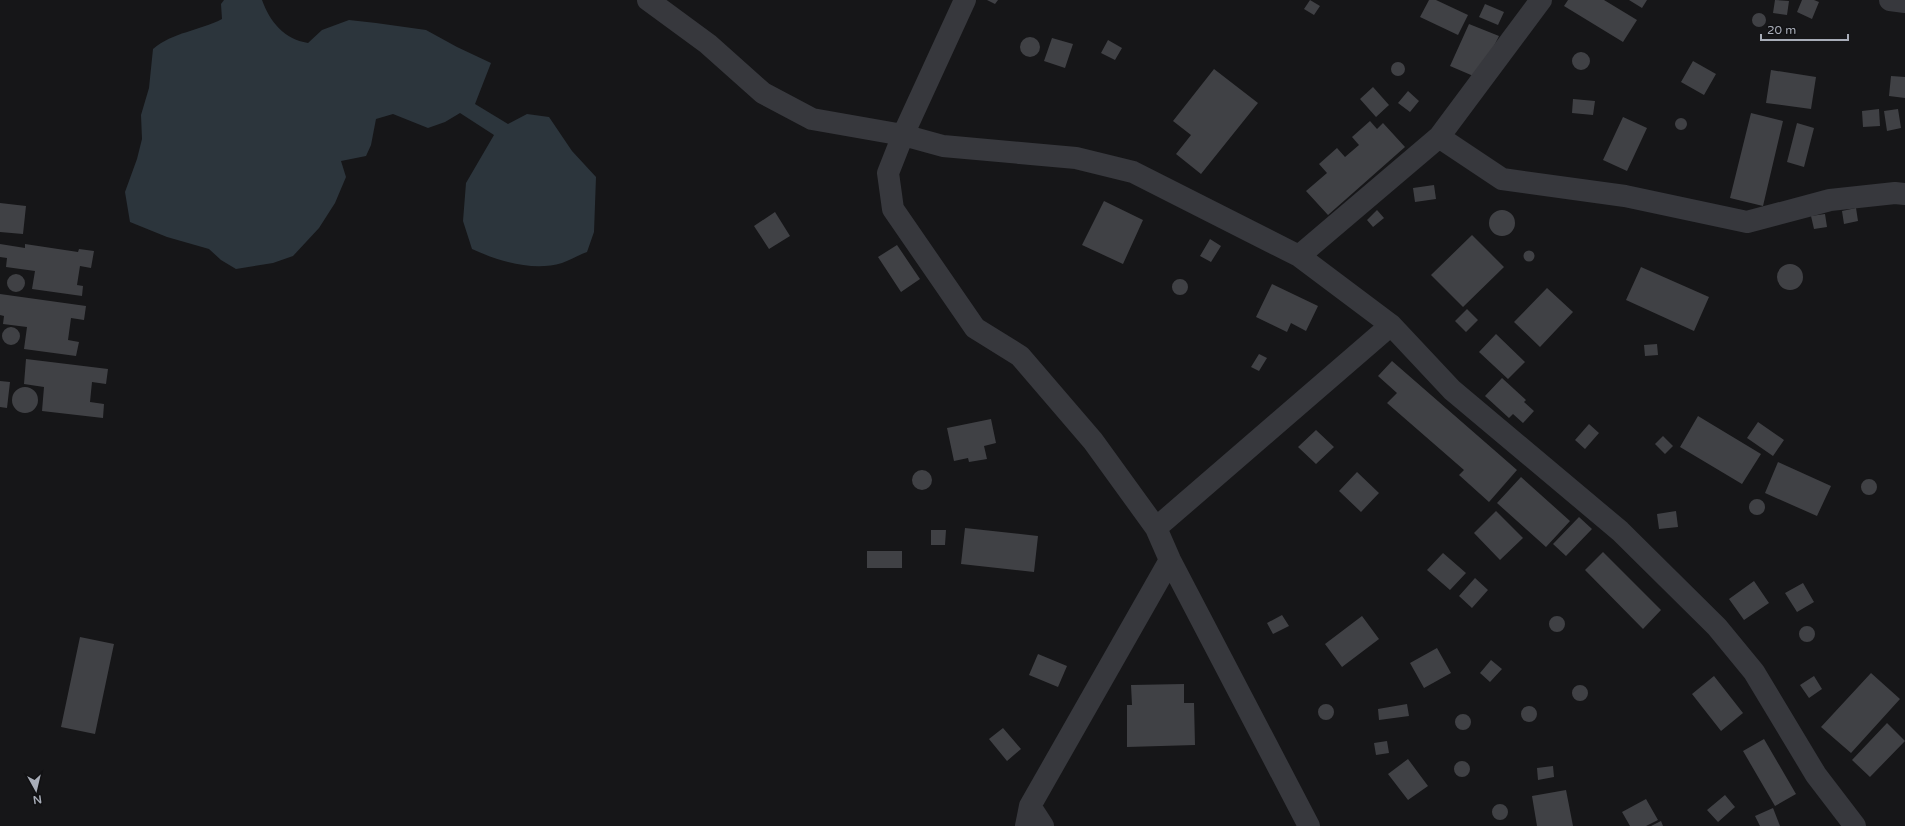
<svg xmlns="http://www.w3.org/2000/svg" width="1905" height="826" font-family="'Varela Round',sans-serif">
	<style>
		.water { fill: #2c353c }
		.building { fill: #404145 }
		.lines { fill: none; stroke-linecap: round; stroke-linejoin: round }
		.minor { stroke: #37383d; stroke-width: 22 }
	</style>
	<rect width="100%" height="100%" fill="#161618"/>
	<path class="water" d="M224 0H262C270 22 284 39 308 43L322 30 349 20 376 23 426 30 457 47 491 63 475 104 508 124 527 114 549 117 572 151 596 177 594 232 587 252C579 255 570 260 562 263 533 272 498 261 472 249L463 221 466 183 494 135 460 113 445 122 428 128 393 114 376 119 371 145 366 156 341 161 346 177 335 203 319 228 293 256 273 263 236 269 221 260 209 249 167 237 130 222 125 192 137 159 142 139 141 115 149 88 153 49C173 32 199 31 222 19L221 4Z"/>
	<path class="building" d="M987 0H998L995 4Z
		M1310 0 1320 6 1314 15 1304 9Z
		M1429 0H1436L1468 15 1458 35 1420 17Z
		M1568 0H1604L1637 20 1623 42 1564 6Z
		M1629 0H1647L1642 8Z
		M1775 0 1789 1 1787 15 1773 13Z
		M1802 0H1814L1819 2 1812 19 1797 12Z
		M1485 4 1504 12 1498 25 1479 17Z
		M1752 20a7 7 0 1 1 14 0a7 7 0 1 1-14 0Z
		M1469 24 1499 36 1478 78 1450 66Z
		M1020 47a10 10 0 1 1 20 0a10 10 0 1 1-20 0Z
		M1052 38 1073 44 1065 68 1044 61Z
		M1108 40 1122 48 1115 60 1101 53Z
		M1572 61a9 9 0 1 1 18 0a9 9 0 1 1-18 0Z
		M1693 61 1716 74 1704 95 1681 82Z
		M1391 69a7 7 0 1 1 14 0a7 7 0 1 1-14 0Z
		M1214 69 1258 103 1201 174 1176 154 1191 135 1173 121Z
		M1771 70 1816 77 1811 109 1766 103Z
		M1891 76 1905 77V98L1889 96Z
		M1373 87 1389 105 1376 117 1360 99Z
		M1408 91 1419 101 1410 112 1398 103Z
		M1573 99 1595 101 1593 115 1572 113Z
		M1879 109 1880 126 1863 127 1862 111Z
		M1898 109 1901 128 1887 131 1884 111Z
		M1751 113 1783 121 1763 206 1730 198Z
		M1623 117 1647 128 1627 171 1603 160Z
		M1675 124a6 6 0 1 1 12 0a6 6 0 1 1-12 0Z
		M1370 121 1377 129 1383 123 1405 147 1328 215 1306 191 1327 173 1319 164 1337 148 1345 157 1359 145 1352 137Z
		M1797 123 1814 128 1804 167 1787 162Z
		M1434 185 1436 199 1415 202 1413 188Z
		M1104 201 1143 220 1123 264 1082 245Z
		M0 203 26 206 23 234 0 232Z
		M1856 208 1858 221 1844 224 1842 211Z
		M1377 210 1384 218 1373 227 1367 220Z
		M1489 223a13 13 0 1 1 26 0a13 13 0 1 1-26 0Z
		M775 212 790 236 769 249 754 226Z
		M1825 214 1827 227 1814 229 1811 216Z
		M1472 235 1504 267 1463 307 1431 275Z
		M1210 239 1221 246 1211 262 1200 256Z
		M0 244 25 248V244L78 252 79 249 94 251 91 268 80 266 77 285 83 286 82 296 32 289 35 271 6 267 7 258 0 257Z
		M897 245 920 279 901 292 878 257Z
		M1523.5 256a5.5 5.5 0 1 1 11 0a5.5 5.5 0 1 1-11 0Z
		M1777 277a13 13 0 1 1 26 0a13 13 0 1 1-26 0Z
		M1641 267 1709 297 1694 331 1626 300Z
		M7 283a9 9 0 1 1 18 0a9 9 0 1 1-18 0Z
		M1172 287a8 8 0 1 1 16 0a8 8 0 1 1-16 0Z
		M1272 284 1318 306 1306 331 1291 323 1287 332 1256 317Z
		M1547 288 1573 312 1540 347 1514 322Z
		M0 294 86 306 84 320 71 318 68 340 79 342 76 356 24 349 27 327 3 324 4 316 0 315Z
		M1467 309 1478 320 1466 332 1455 321Z
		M2 336a9 9 0 1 1 18 0a9 9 0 1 1-18 0Z
		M1496 334 1525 362 1508 379 1479 352Z
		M1657 344 1658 355 1645 356 1644 345Z
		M1259 354 1267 358 1259 371 1251 367Z
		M26 359 108 369 106 384 92 382 90 402 104 404 103 418 42 411 44 387 24 384Z
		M1392 361 1517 470 1489 502 1459 475 1464 470 1387 403 1397 393 1378 376Z
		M1502 378 1526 400 1524 402 1534 411 1523 423 1513 414 1509 418 1485 396Z
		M0 381 10 382 7 408 0 407Z
		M12 400a13 13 0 1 1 26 0a13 13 0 1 1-26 0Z
		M1698 416 1761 454 1742 484 1680 447Z
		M991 419 996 443 984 446 987 459 969 462 968 458 954 461 947 428Z
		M1758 422 1784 440 1773 456 1747 438Z
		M1589 424 1599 433 1585 449 1575 440Z
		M1316 430 1334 447 1316 464 1298 447Z
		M1663 436 1673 446 1665 454 1655 444Z
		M1778 462 1831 486 1817 516 1765 493Z
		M912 480a10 10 0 1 1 20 0a10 10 0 1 1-20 0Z
		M1357 472 1379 493 1361 512 1339 491Z
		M1521 477 1570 521 1546 547 1497 503Z
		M1861 487a8 8 0 1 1 16 0a8 8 0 1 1-16 0Z
		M1749 507a8 8 0 1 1 16 0a8 8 0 1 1-16 0Z
		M1496 511 1523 538 1500 560 1474 533Z
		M1676 511 1678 527 1659 529 1657 514Z
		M1579 517 1592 529 1566 556 1553 544Z
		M965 528 1038 536 1034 572 961 564Z
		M931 530H946L945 545H931Z
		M867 551H902V568H867Z
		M1603 552 1661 610 1643 629 1585 570Z
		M1443 553 1466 573 1450 590 1427 570Z
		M1475 578 1488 590 1472 608 1459 596Z
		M1754 581 1769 603 1744 620 1729 599Z
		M1803 583 1814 602 1797 612 1785 593Z
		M1282 615 1289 626 1273 634 1267 623Z
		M1362 616 1379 639 1342 667 1325 644Z
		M1549 624a8 8 0 1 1 16 0a8 8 0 1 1-16 0Z
		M1799 634a8 8 0 1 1 16 0a8 8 0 1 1-16 0Z
		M80 637 114 644 95 734 61 727Z
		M1437 648 1451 673 1424 688 1410 663Z
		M1038 654 1067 666 1058 687 1029 675Z
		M1491 660 1502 669 1490 682 1480 673Z
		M1871 673 1900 699 1851 753 1821 727Z
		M1714 676 1743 713 1721 731 1692 694Z
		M1814 676 1822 689 1809 698 1800 685Z
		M1184 684V703H1194L1195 745 1127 747V705H1132L1131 685Z
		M1572 693a8 8 0 1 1 16 0a8 8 0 1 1-16 0Z
		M1407 704 1409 716 1379 720 1378 709Z
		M1318 712a8 8 0 1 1 16 0a8 8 0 1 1-16 0Z
		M1521 714a8 8 0 1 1 16 0a8 8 0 1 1-16 0Z
		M1455 722a8 8 0 1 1 16 0a8 8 0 1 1-16 0Z
		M1887 723 1905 741 1870 777 1852 760Z
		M1003 728 1021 749 1007 761 989 739Z
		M1764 739 1796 794 1775 806 1743 751Z
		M1387 741 1389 753 1376 755 1374 743Z
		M1408 759 1428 786 1408 800 1388 774Z
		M1454 769a8 8 0 1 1 16 0a8 8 0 1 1-16 0Z
		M1553 766 1554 777 1538 780 1537 768Z
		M1566 790 1573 826H1537L1532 796Z
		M1725 795 1735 807 1718 822 1707 810Z
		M1646 799 1658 820 1646 826H1630L1622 812Z
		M1492 812a8 8 0 1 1 16 0a8 8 0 1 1-16 0Z
		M1773 808 1780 826H1760L1755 816Z
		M1661 821 1663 826H1651Z"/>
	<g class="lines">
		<path class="minor" d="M648 0 708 44 763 93 812 119 903 135 943 146 1076 158 1133 172 1299 256 1391 325 1452 390 1620 531 1717 627 1754 672 1816 775 1855 826
			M965 0 903 135 888 173 893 209 975 328 1020 356 1093 441 1156 528 1170 560 1309 826
			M1890 0 1905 2
			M1439 137 1541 0
			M1299 256 1439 137 1502 179 1625 196 1747 222 1830 200 1895 193 1905 194
			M1156 528 1391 325
			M1030 806 1043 826
			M1026 826 1030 806 1170 560"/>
	</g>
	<g transform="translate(36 790) rotate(172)" stroke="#111113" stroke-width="3" paint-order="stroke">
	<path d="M0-3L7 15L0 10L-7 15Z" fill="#a8adb8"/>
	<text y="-6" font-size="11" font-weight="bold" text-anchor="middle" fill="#a8adb8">N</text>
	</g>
	<path d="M1761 34v6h87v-6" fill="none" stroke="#a8adb8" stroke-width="2"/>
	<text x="1767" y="34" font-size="12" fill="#a8adb8" stroke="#111113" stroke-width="3" paint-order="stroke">20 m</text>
</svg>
